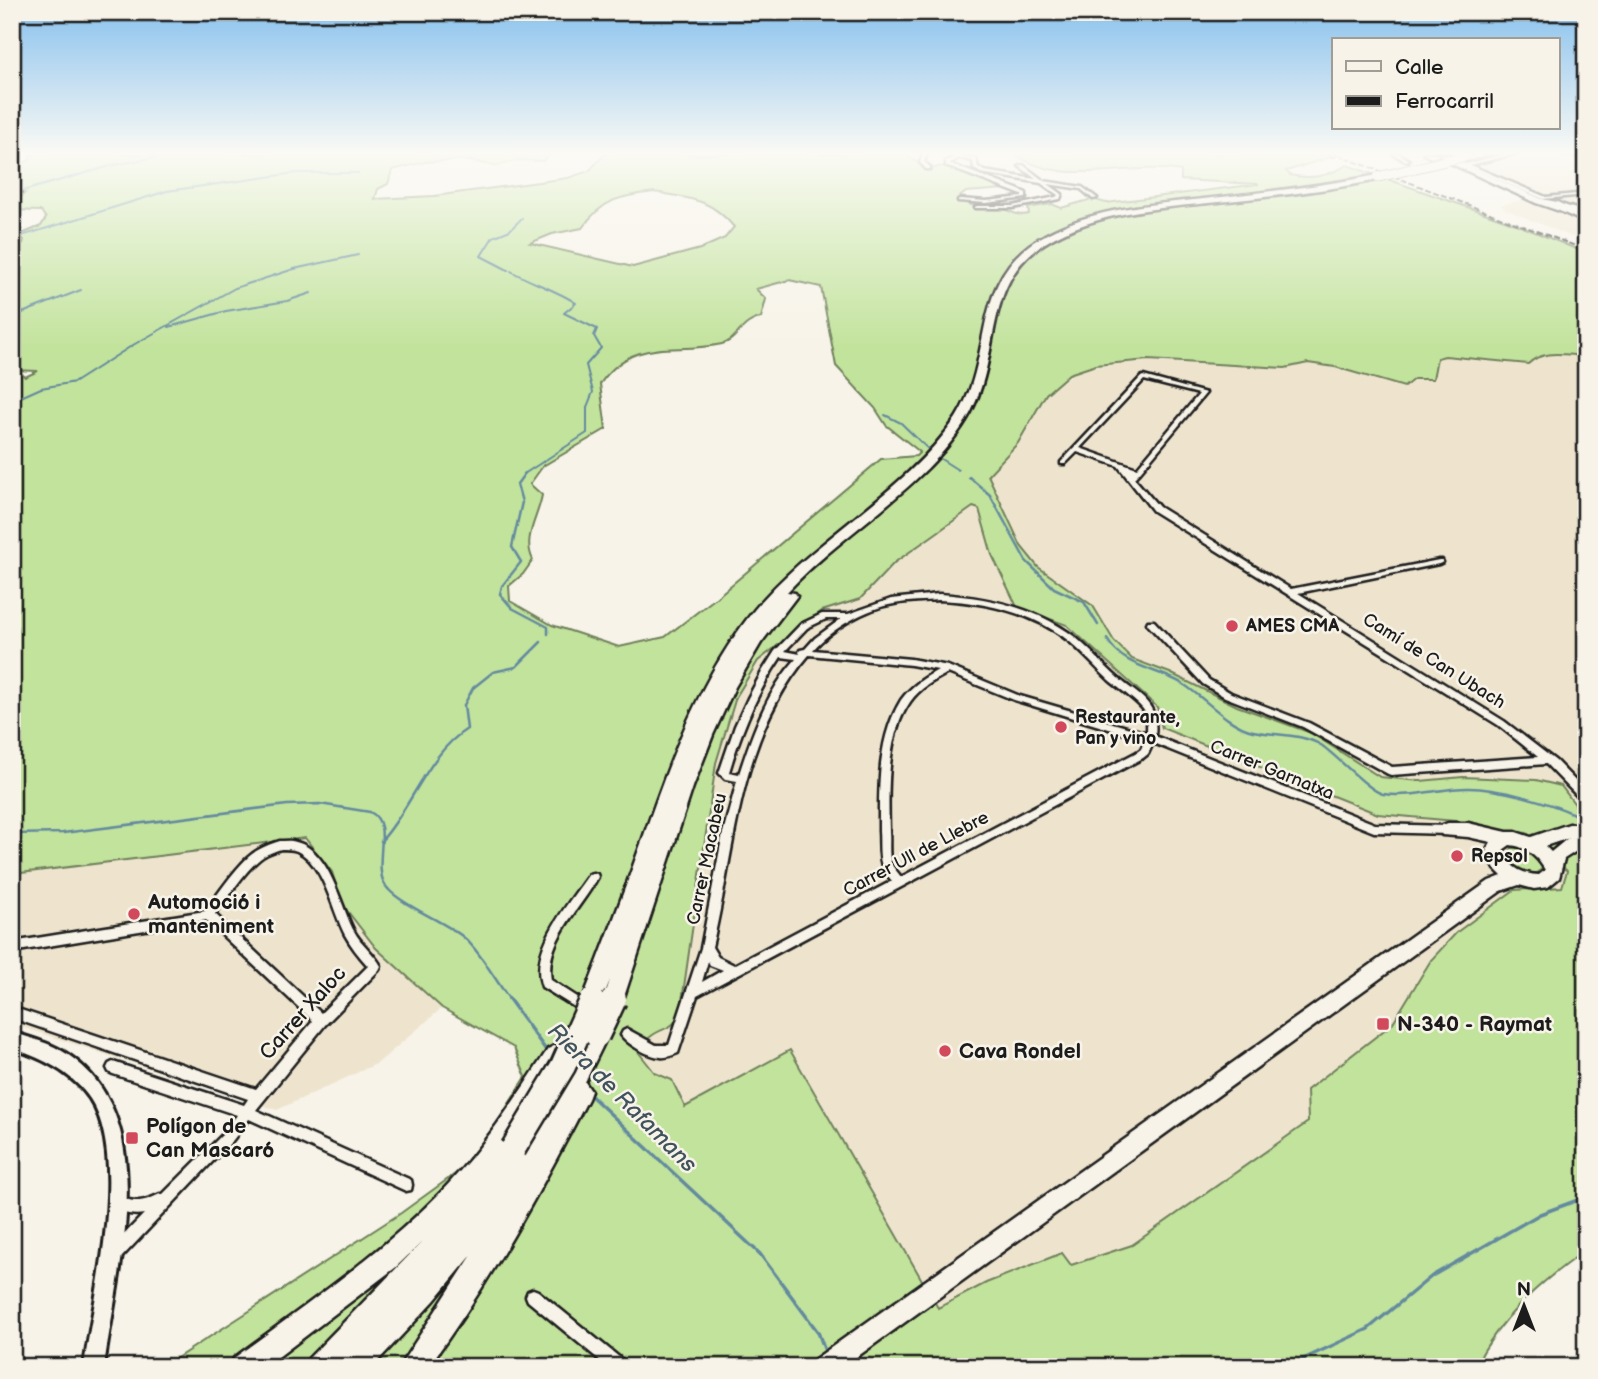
<svg xmlns="http://www.w3.org/2000/svg" width="1598" height="1379" font-family="'Balsamiq Sans',sans-serif">
	<style>
		.built { fill: #eee4ce }
		.green { fill: #c2e39c; stroke: #6f805c; stroke-width: 2; fill-rule: evenodd }
		.lines { fill: none; stroke-linecap: round; stroke-linejoin: round }
		.stream-far2 { stroke: #638a9e; stroke-width: 2 }
		.stream-far1 { stroke: #638a9e; stroke-width: 2.5 }
		.stream { stroke: #638a9e; stroke-width: 3.5 }
		.street-tunnel { stroke: #d6d3c9; stroke-width: 13; stroke-dasharray: 13 6; stroke-linecap: butt }
		.street-casing { stroke: #1c1c1c; stroke-width: 5 }
		.secondary-casing { stroke: #1c1c1c; stroke-width: 6 }
		.primary-casing { stroke: #1c1c1c; stroke-width: 5 }
		.highway-casing { stroke: #1c1c1c; stroke-width: 5 }
		.street { fill: #f7f3e8; fill-rule: evenodd }
		.secondary { fill: #f7f3e8; fill-rule: evenodd }
		.primary { fill: #f7f3e8; fill-rule: evenodd }
		.highway { fill: #f7f3e8; fill-rule: evenodd }
		.rail { stroke: #1c1c1c; stroke-width: 2; stroke-dasharray: 6 2.5; stroke-linecap: butt }
		.highway-bridge-far2-casing { stroke: #1c1c1c; stroke-width: 11; stroke-linecap: butt }
		.highway-bridge-far1-casing { stroke: #1c1c1c; stroke-width: 24; stroke-linecap: butt }
		.highway-bridge-casing { stroke: #1c1c1c; stroke-width: 29; stroke-linecap: butt }
		.highway-bridge-far2 { stroke: #f7f3e8; stroke-width: 9 }
		.highway-bridge-far1 { stroke: #f7f3e8; stroke-width: 18 }
		.highway-bridge { stroke: #f7f3e8; stroke-width: 24 }
		.poi-dot { fill: #d1495b; stroke: #f7f3e8; stroke-width: 2.5 }
		.labels { text-anchor: middle; dominant-baseline: central; stroke-width: 5; stroke-linejoin: round; paint-order: stroke }
		.poi-label { font-size: 18px; font-weight: bold; fill: #1c1c1c; stroke: #f7f3e8; text-anchor: start }
		.street-label { font-size: 18px; fill: #1c1c1c; stroke: #f7f3e8 }
		.near-poi-label { font-size: 21px; font-weight: bold; fill: #1c1c1c; stroke: #f7f3e8; text-anchor: start }
		.near-street-label { font-size: 21px; fill: #1c1c1c; stroke: #f7f3e8 }
		.near-water-label { font-size: 23px; font-style: italic; fill: #40535d; stroke: #f7f3e8 }
	</style>
	<rect width="100%" height="100%" fill="#f7f3e8"/>
	<filter id="ink" filterUnits="userSpaceOnUse"><feTurbulence type="fractalNoise" baseFrequency=".0143" numOctaves="2"/><feDisplacementMap in="SourceGraphic" scale="14" xChannelSelector="R" yChannelSelector="G"/><feConvolveMatrix kernelMatrix="1 2 1 2 8 2 1 2 1" color-interpolation-filters="sRGB"/></filter>
	<g filter="url(#ink)">
		<path class="built" d="M1506 154H1586V243L1505 209 1501 205 1530 198 1466 164Z
			M1544 354 1586 356V817L1572 797 1536 780 1463 777 1420 781 1380 777 1311 733 1237 706 1170 673 1132 659 1114 641 1093 606 1038 567 1021 546 988 475 1018 443 1046 394 1079 369 1148 360 1308 363 1335 366 1404 387 1419 378 1437 358 1445 356 1527 364 1536 356Z
			M973 507 979 509 992 555 1017 607 1067 625 1157 707 1162 720 1455 821 1486 830 1527 833 1567 871 1562 887 1514 890 1431 960 1392 1024 1307 1090 1308 1122 1132 1246 1070 1265 1062 1253 986 1283 937 1308 814 1090 685 1107 672 1080 655 1073 636 1049 657 1031 666 1030 673 1025 680 1015 716 763 736 697 758 661 822 611 860 599 894 563Z
			M305 838 332 872 342 904 376 948 442 1008 378 1063 277 1110 12 1024V874Z"/>
		<path class="green" d="M31 154H551L543 161 518 160 497 166 464 160 424 162 392 170 388 184 378 189 375 199 434 196 568 178 589 171 605 154H906L926 170 943 166 1005 189 966 192 957 199C975 209 983 206 1002 209 1013 211 1017 217 1029 214L1028 208 1052 204 1061 208 1092 199 1106 203 1259 184 1181 180V171C1125 161 1065 189 1014 154H1331L1334 156 1286 171 1290 175C1312 180 1328 176 1347 165L1513 223 1586 253V356C1565 355 1543 349 1528 364L1445 356 1437 358 1433 379H1414L1404 387 1335 367 1308 363 1285 368 1148 360 1096 365 1069 374 1046 394 1018 443 988 475 1021 546 1038 567 1093 606 1114 641 1132 659 1170 673 1237 706 1311 733 1380 777 1420 781 1463 777 1536 780 1561 786 1586 819V1250C1541 1281 1499 1318 1475 1367H163L401 1213 459 1171 496 1124 526 1077 514 1048 442 1008 376 948 342 904 332 872 305 838 12 874V372L21 373 25 377 38 371 12 370V324L17 317H12V249L23 244 24 240 19 235 41 226 46 218 41 211 12 210V206L25 193H12V165L29 161ZM654 192C689 198 710 198 734 227L725 238 700 249 633 267 530 243 552 234 582 228C603 199 620 196 654 192ZM789 280 821 287 836 366 875 408 886 425 920 452 916 456 881 459 717 597 665 637 619 647 552 625 510 601 509 586 523 574 533 560C522 538 538 518 542 495L530 484 543 466 606 429 600 384C634 335 673 355 722 344 737 341 741 321 761 318L766 299 756 289ZM973 507 979 509 992 555 1017 607 1067 625 1157 707 1162 728 1378 814 1455 821 1486 830 1527 833 1567 871 1562 887 1514 890 1457 932 1431 960 1392 1024 1307 1090 1308 1122 1132 1245 1071 1265 1062 1253 986 1283 938 1308 790 1050 685 1107 672 1080 655 1073 636 1049C642 1044 649 1037 656 1033 668 1026 670 1030 680 1015L716 763 736 697 758 661 822 611 860 599 894 563Z
			M1512 848C1527 847 1539 855 1542 869L1536 873C1523 874 1511 867 1508 854Z"/>
		<g class="lines">
			<path class="stream-far2" d="M12 194 114 165 172 154
				M12 239 167 191 296 173H358
				M508 270 481 256 493 237 510 230 522 218
				M511 271C533 284 555 289 576 303L564 313 597 329 594 336 601 348 586 365 593 392 587 407V433L524 474
				M12 317 81 290
				M169 327 226 311 287 301 311 293
				M12 401 41 388 75 382 133 345 235 288 294 269 358 255
				M885 415 901 423 931 452
				M936 456 958 470"/>
			<path class="stream-far1" d="M525 473 517 484 522 502 512 547 521 562 502 586 500 594 512 608 548 627V634
				M969 477 990 495 1026 561 1054 588 1084 602 1098 625
				M1107 639C1123 668 1157 668 1183 684 1205 698 1227 725 1253 731 1275 736 1301 733 1321 745 1335 754 1370 792 1383 794 1412 798 1440 788 1468 788 1499 788 1549 802 1576 815
				M12 834 63 833 287 805 320 804 370 812C396 825 368 869 389 890 404 906 443 921 462 936 477 947 498 984 510 1000
				M381 841C411 809 428 753 467 729L464 705 473 688 493 672 516 667 541 642"/>
			<path class="stream" d="M509 999 548 1053
				M587 1092 760 1254 818 1332 826 1354
				M1286 1367 1368 1329 1432 1276 1540 1214 1586 1197"/>
			<path class="street-tunnel" d="M605 1021 627 1035"/>
			<defs>
				<path id="street" d="M923 154H927L924 162 930 167V169H926L920 162Z
					M951 154 976 159 978 167 984 171 1036 179 1019 166 1023 165 1044 181 1082 187 1097 198 1093 199 1081 189 1048 184 1062 194 1060 199 1012 208H975V207L977 206H1012L1056 197 1058 195 1041 183 981 173 974 169 973 161 959 158 950 163V164L1017 189 1026 193V198L986 203 958 201V200L960 199 986 201 1022 197V195L946 166V161L955 157Z
					M1331 154H1335V155L1333 156Z
					M1393 154H1399L1409 160 1406 161Z
					M1423 154H1430L1434 157 1432 158Z
					M1506 154H1515L1470 165 1546 197 1586 193V195L1543 199 1447 158 1450 157 1466 164Z
					M1560 154 1586 155V157L1562 155Z
					M1563 205 1586 212V215L1563 207Z
					M1560 209H1564L1586 220V223L1560 211Z
					M1143 376 1206 393 1140 472 1134 478 1159 507 1291 589 1439 560H1442L1443 562 1439 564 1298 593 1504 721 1556 761 1586 792V803L1583 802 1546 764 1391 775 1388 774 1303 727 1225 697 1203 684 1148 625 1147 623 1148 621H1154L1209 680 1231 693 1309 723 1392 767 1538 757 1498 725 1153 511 1118 466 1077 452 1065 464H1061V462L1141 377ZM1144 380 1199 394 1137 468 1080 448Z
					M939 594C987 597 1036 607 1075 637 1090 649 1103 665 1118 678 1140 697 1159 702 1155 736L1375 824 1448 826 1452 827 1453 830 1452 833 1448 834 1374 832 1153 743 1148 754 1143 758 697 996 678 1053C673 1055 667 1058 661 1057 648 1056 628 1045 621 1035L623 1031 627 1029 656 1045H669L701 948 723 833 737 781 725 779 719 773 735 726 748 698 763 670 775 651 801 624 822 614H848L891 599ZM939 600C985 602 1033 612 1070 642 1084 654 1096 668 1109 680 1117 687 1141 704 1145 712 1148 718 1147 727 1147 733L1020 696 948 666 911 659 813 650C831 629 867 608 894 604 909 601 924 601 939 600ZM826 619H841L815 638 805 649 800 650 799 652 800 654 785 651 807 628ZM809 655 911 665 938 670C924 678 911 686 901 700 877 739 879 788 879 831 880 843 878 858 883 868 885 873 889 877 892 881L734 965 718 957 712 947C736 847 738 737 809 655ZM781 657 796 659C767 691 752 734 739 774L729 772C741 731 757 692 781 657ZM948 673 1014 700 1145 740 1141 749 1137 752 901 877C898 872 893 868 891 863 888 854 890 841 889 831 888 791 886 736 910 702 920 688 933 681 948 673ZM708 961 710 965 723 970 702 982Z
					M280 841C285 841 291 840 296 842 330 850 340 905 354 931 361 944 374 953 381 966L379 970 325 1025 256 1110 411 1180 412 1185 411 1190 406 1191 249 1119 233 1140 122 1257 117 1259 112 1257 110 1252 112 1247 144 1214C133 1216 117 1214 111 1203L113 1198 118 1196C136 1204 143 1202 160 1194L162 1195 225 1132 237 1115 113 1074 109 1072 107 1068 109 1064 113 1062 244 1105 248 1099 12 1018V1007L256 1089 313 1021 206 920 12 952V942L205 911C219 893 240 860 258 850 265 846 273 843 280 841ZM281 849C286 849 292 849 297 851 324 864 332 910 345 935 351 946 359 956 368 966L321 1013 215 914C228 898 247 867 264 856 269 853 275 851 281 849Z
					M593 873 597 874 598 877C581 909 544 941 551 980L585 1002 587 1006 585 1010 581 1011 542 987C528 949 569 903 589 874Z
					M533 1289 538 1291 625 1362 627 1367H608L528 1301 526 1296 528 1291Z"/>
				<path id="secondary" d="M1429 154H1438V155L1435 157Z
					M1442 154H1449L1445 157Z
					M12 1032C30 1038 51 1043 67 1054 165 1119 116 1272 104 1367H84C93 1298 134 1147 84 1091 64 1068 40 1058 12 1048Z"/>
				<path id="primary" d="M1441 155 1542 199 1557 202 1586 215V220L1536 203 1439 158Z
					M1448 823H1468L1507 832H1516L1531 837 1569 824H1586V845L1564 859 1559 878 1548 887 1534 889 1519 885 1501 891 843 1367H811L815 1359 1489 881 1502 876 1495 869 1487 849 1491 842 1468 837 1442 835 1440 830 1442 825ZM1568 838 1551 852 1545 846 1569 838ZM1510 845C1525 846 1538 857 1545 870L1539 875C1522 874 1508 867 1503 850Z"/>
				<path id="highway" d="M1476 154H1489L1471 160 1467 158Z
					M1378 175 1381 179C1327 191 1273 196 1219 202 1160 208 1097 211 1045 243 982 282 1002 354 971 412 931 485 843 531 787 592L795 593 797 596 761 643 735 687 713 735 693 787 622 1003 615 1006 608 1003 605 996 610 980 599 1008 592 1011 585 1008 582 1001C603 948 623 895 642 841 670 760 700 676 755 609 814 538 906 492 956 418 995 358 969 282 1038 239 1092 206 1160 204 1222 197 1274 191 1326 185 1378 175Z
					M597 1025 604 1028 608 1035 585 1082 591 1091 588 1099C540 1191 490 1283 428 1367H399L472 1255 434 1301 372 1367H340L342 1362 337 1367H305L309 1358 422 1242 395 1268 265 1367H230L234 1358C304 1306 378 1256 439 1194 482 1150 515 1100 548 1049L556 1045 564 1049 567 1056 515 1139 523 1145 590 1028Z"/>
			</defs>
			<use href="#street" class="street-casing"/>
			<use href="#secondary" class="secondary-casing"/>
			<use href="#primary" class="primary-casing"/>
			<use href="#highway" class="highway-casing"/>
			<use href="#street" class="street"/>
			<use href="#secondary" class="secondary"/>
			<use href="#primary" class="primary"/>
			<use href="#highway" class="highway"/>
			<path class="rail" d="M1338 155 1586 250"/>
			<defs>
				<path id="highway-bridge-far2" d="M1378 177 1466 156"/>
				<path id="highway-bridge-far1" d="M613 1000 615 996"/>
				<path id="highway-bridge" d="M597 1035 614 999
					M513 1149 563 1066 592 1001"/>
			</defs>
			<use href="#highway-bridge-far2" class="highway-bridge-far2-casing"/>
			<use href="#highway-bridge-far1" class="highway-bridge-far1-casing"/>
			<use href="#highway-bridge" class="highway-bridge-casing"/>
			<use href="#highway-bridge-far2" class="highway-bridge-far2"/>
			<use href="#highway-bridge-far1" class="highway-bridge-far1"/>
			<use href="#highway-bridge" class="highway-bridge"/>
		</g>
	</g>
	<linearGradient id="sky" x2="0" y2="1"><stop stop-color="#86c0ed"/><stop offset="0.44" stop-color="#fbfaf5"/><stop offset="1" stop-color="#fbfaf5" stop-opacity="0"/></linearGradient>
	<rect width="1598" height="348" fill="url(#sky)"/>
	<g class="poi-dot">
		<circle cx="1232" cy="626" r="7"/>
		<circle cx="1061" cy="727" r="7"/>
		<circle cx="1457" cy="856" r="7"/>
		<circle cx="134" cy="914" r="7"/>
		<rect x="1376" y="1017" width="14" height="14" rx="3.5"/>
		<circle cx="945" cy="1051" r="7"/>
		<rect x="125" y="1131" width="14" height="14" rx="3.5"/>
	</g>
	<g class="labels">
		<g class="poi-label">
			<text x="1246" y="626">AMES CMA</text>
			<text x="1075" y="717">Restaurante,<tspan x="1075" dy="21">Pan y vino</tspan></text>
			<text x="1471" y="856">Repsol</text>
		</g>
		<g class="street-label">
			<text transform="translate(1434 661) rotate(32)">Camí de Can Ubach</text>
			<text transform="translate(1272 770) rotate(22)">Carrer Garnatxa</text>
			<text transform="translate(916 854) rotate(-28)">Carrer Ull de Llebre</text>
			<text transform="translate(707 859) rotate(-78)">Carrer Macabeu</text>
		</g>
		<g class="near-poi-label">
			<text x="148" y="902">Automoció i<tspan x="148" dy="24">manteniment</tspan></text>
			<text x="1397" y="1024">N-340 - Raymat</text>
			<text x="959" y="1051">Cava Rondel</text>
			<text x="146" y="1126">Polígon de<tspan x="146" dy="24">Can Mascaró</tspan></text>
		</g>
		<g class="near-street-label">
			<text transform="translate(303 1013) rotate(-48)">Carrer Xaloc</text>
		</g>
		<g class="near-water-label">
			<text transform="translate(622 1098) rotate(45)">Riera de Rafamans</text>
		</g>
	</g>
	<rect width="1598" height="1379" fill="none" stroke="#f7f3e8" stroke-width="42"/>
	<rect x="21" y="21" width="1556" height="1337" fill="none" stroke="#1c1c1c" stroke-width="2.5" filter="url(#ink)"/>
	<rect x="1332" y="38" width="228" height="91" fill="#f7f3e8" stroke="#9f9d96" stroke-width="2"/>
	<rect x="1346" y="61" width="35" height="10" fill="#f7f3e8" stroke="#9f9d96" stroke-width="2"/>
	<text x="1395" y="74" font-size="21" fill="#1c1c1c">Calle</text>
	<rect x="1346" y="96" width="35" height="10" fill="#1c1c1c" stroke="#9f9d96" stroke-width="2"/>
	<text x="1395" y="108" font-size="21" fill="#1c1c1c">Ferrocarril</text>
	<g transform="translate(1524 1306)" stroke="#f7f3e8" stroke-width="5" paint-order="stroke">
	<path d="M0-5L12 26L0 18L-12 26Z" fill="#1c1c1c"/>
	<text y="-10" font-size="19" font-weight="bold" text-anchor="middle" fill="#1c1c1c">N</text>
	</g>
</svg>
